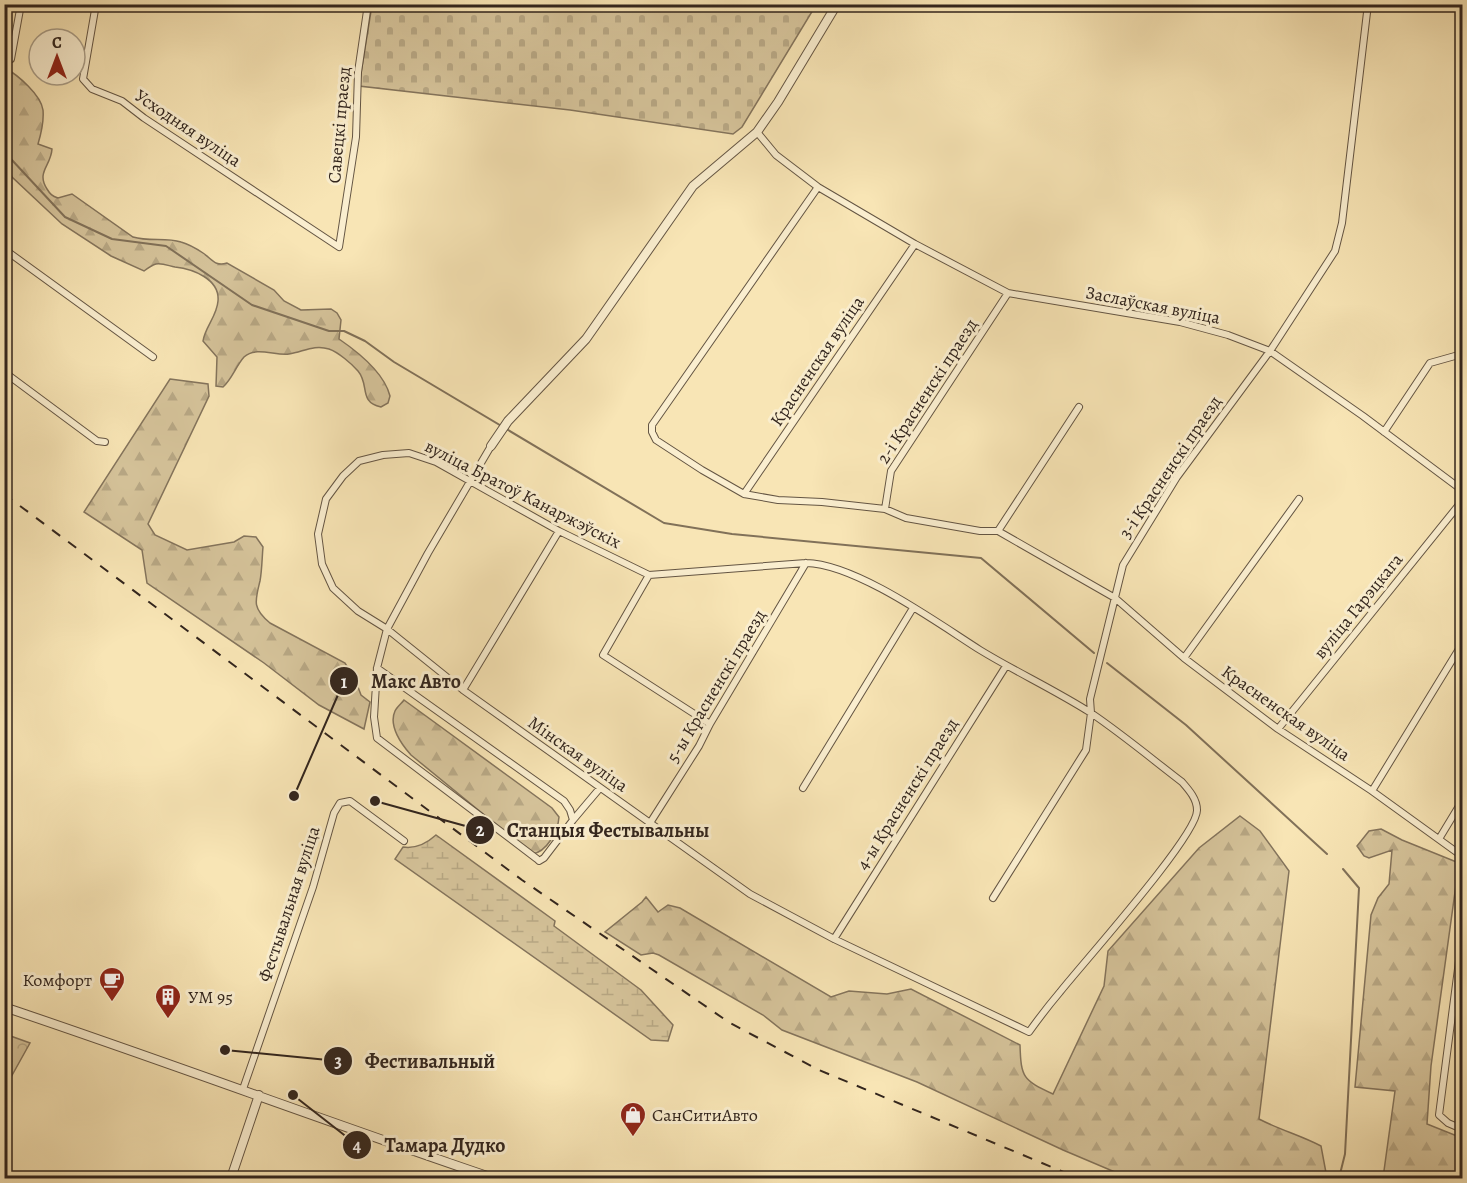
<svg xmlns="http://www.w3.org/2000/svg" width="1467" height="1183" font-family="Alegreya,serif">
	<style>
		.forest { fill: url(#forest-firs); stroke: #84745c; stroke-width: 1.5 }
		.wetland { fill: url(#wetland-marsh); stroke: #84745c; stroke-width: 1.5 }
		.cemetery { fill: url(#cemetery-stones); stroke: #84745c; stroke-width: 1.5 }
		.park { fill: url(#park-crowns); stroke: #84745c; stroke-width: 1.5 }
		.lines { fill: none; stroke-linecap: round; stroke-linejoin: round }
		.stream { stroke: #817159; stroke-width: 2 }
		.minor-casing { stroke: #645543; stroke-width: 8 }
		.tertiary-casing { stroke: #645543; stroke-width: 10 }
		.minor { stroke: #faeecf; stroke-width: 6 }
		.tertiary { stroke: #faeecf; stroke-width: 8 }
		.rail { stroke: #32251d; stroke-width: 2; stroke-dasharray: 10 10; stroke-linecap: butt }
		.labels { text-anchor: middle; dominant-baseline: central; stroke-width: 6; stroke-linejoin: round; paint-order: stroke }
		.street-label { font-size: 18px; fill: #32251d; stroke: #faeecf }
		.poi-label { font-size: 18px; fill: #32251d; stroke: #faeecf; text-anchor: start }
		.leader { fill: none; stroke: #32251d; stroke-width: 2 }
		.callout-dot { fill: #32251d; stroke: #faeecf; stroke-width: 2 }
		.mark-label { font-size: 18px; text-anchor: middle; font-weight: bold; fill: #fff }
		.callout-label { font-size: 20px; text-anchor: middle; font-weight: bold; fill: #32251d; stroke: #faeecf; stroke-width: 6; stroke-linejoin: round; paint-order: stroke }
	</style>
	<defs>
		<pattern id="forest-firs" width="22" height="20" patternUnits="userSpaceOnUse" patternTransform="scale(1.5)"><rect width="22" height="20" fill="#d6c49b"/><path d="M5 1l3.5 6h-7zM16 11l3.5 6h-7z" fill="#b8a885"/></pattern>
		<pattern id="wetland-marsh" width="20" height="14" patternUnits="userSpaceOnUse" patternTransform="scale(1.5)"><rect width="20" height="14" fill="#d6c49b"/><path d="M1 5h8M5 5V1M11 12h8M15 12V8" fill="none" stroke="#b8a885"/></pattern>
		<pattern id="cemetery-stones" width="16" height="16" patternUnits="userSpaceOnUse" patternTransform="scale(1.5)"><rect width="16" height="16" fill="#d6c49b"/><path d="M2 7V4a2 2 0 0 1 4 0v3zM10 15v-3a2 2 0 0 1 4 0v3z" fill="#b8a885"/></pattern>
		<pattern id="park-crowns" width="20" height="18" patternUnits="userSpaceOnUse" patternTransform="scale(1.5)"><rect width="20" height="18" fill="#d6c49b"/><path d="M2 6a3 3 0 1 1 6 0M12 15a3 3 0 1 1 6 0" fill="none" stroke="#b8a885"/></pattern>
	</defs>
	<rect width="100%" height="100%" fill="#f8e5b5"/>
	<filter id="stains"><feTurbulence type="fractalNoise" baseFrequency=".00333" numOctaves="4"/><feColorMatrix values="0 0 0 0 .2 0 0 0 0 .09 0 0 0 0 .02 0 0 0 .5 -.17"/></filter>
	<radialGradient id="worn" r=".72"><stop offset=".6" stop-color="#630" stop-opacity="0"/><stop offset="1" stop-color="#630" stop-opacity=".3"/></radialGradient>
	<path class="forest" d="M5 68C18 75 41 95 43 110 44 121 41 134 38 144L52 149C51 166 36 172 47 189 50 194 52 196 58 198L72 194 133 237C149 242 166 237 181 242 188 244 197 249 203 253 212 259 215 267 227 263L274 290 284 301 301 310 331 309 337 313 341 320 339 339C358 352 384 372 390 396L388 403 381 407C358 402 370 385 358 371 352 364 338 352 329 349 314 344 303 352 289 354 275 356 256 346 244 357 236 366 232 379 223 387L216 386 217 357 203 341C205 327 217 316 218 301 220 279 193 269 175 267 169 266 163 263 156 264 152 265 148 268 144 271L111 256 62 224 12 177 5 161Z
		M170 379 208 384 209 396 148 524 155 535 187 550 234 542 244 536 256 537 263 547C262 558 262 570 260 581 255 601 252 608 270 623L345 663 355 679 361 695 370 702 364 729 319 705 264 663 147 583 142 550 84 512Z
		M404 700 552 808 559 817C558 831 547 852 532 854L411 755C402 745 388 726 395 711 397 707 402 703 404 700Z
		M1240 816 1260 831 1289 871 1259 1119C1280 1130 1300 1135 1321 1146L1327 1178H1129L1063 1150 917 1082 782 1030 763 1015 659 955 653 953 641 955 605 932 642 902 646 897 658 912 668 905 680 908 831 997 849 991 887 994 911 989 1020 1045C1021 1078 1023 1080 1053 1094L1104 986 1108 951 1199 848Z
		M1381 829 1402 840 1459 863 1431 1066 1427 1124 1462 1138V1178H1383L1395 1091 1355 1087 1371 915 1378 898 1389 884 1392 850 1369 858 1364 856 1357 846 1369 831Z"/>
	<path class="wetland" d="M436 835 555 921 554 926 641 990 673 1025 668 1041 651 1040 395 859 403 847C416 849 426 844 436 835Z"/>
	<path class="cemetery" d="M372 5H816L742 127 733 134 570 110 359 86Z"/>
	<path class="park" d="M5 1034 30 1043 10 1079 5 1095Z"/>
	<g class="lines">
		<path class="stream" d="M4 142 11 159 65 217 112 239 166 246 252 305 329 331H344L365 341 394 362 664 523 732 534 981 558 1094 653
			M1107 663 1186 725 1327 854
			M1339 1178 1345 1154 1359 888 1343 869"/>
		<defs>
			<path id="minor" d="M96 4 83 79 92 89 122 101 144 118 339 247 356 137 358 72 368 4
				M11 59 21 4
				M757 132 776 155 818 187 915 244 1008 293 1180 322 1228 335 1270 351 1363 416 1462 490
				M818 187 652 425V432L656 440 702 470 744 494 778 500 822 502 885 509 906 518 980 531H998L1115 598 1184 658 1278 729 1372 791 1462 856
				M4 249 153 357
				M4 372 97 441 105 442
				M1384 432 1430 363 1462 354
				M409 453 436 462 559 531 649 575 806 563C856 564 936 622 980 650 1016 672 1055 690 1091 713 1122 734 1152 759 1182 782 1189 790 1197 799 1197 810 1198 835 1082 964 1060 992 1049 1005 1039 1018 1029 1032L834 939 750 894 463 690 387 629 358 611 333 588 322 564 318 534 326 499 343 476 359 461 383 455Z
				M744 494 915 244
				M885 509 891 471 1008 293
				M998 531 1079 407
				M649 575 603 655 710 724
				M1184 658 1299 499
				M377 668 564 801 570 810 573 820 544 858 539 861 537 859 377 738 374 717 377 668 387 629 428 553 491 446
				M463 690 559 531
				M1278 729 1462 501
				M803 788 913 608
				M1372 791 1462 644
				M573 820 600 788
				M650 823 699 746 710 724 806 563
				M1439 839 1462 801
				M993 898 1086 750 1091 713 1090 699 1123 565 1177 477 1270 351 1335 251 1342 223 1368 4
				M1462 938 1439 1115 1448 1123 1462 1129
				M834 939 1006 666
				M243 1089 313 887 334 813 340 803 350 801 404 841"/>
			<path id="tertiary" d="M491 446 508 421 586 339 693 186 757 132 778 102 837 4
				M4 1007C168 1062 330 1123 493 1178
				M231 1178 259 1095"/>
		</defs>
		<use href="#minor" class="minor-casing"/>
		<use href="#tertiary" class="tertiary-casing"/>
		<use href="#minor" class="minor"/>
		<use href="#tertiary" class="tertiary"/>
		<path class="rail" d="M4 494 522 880 730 1023 819 1070 1078 1178"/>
	</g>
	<defs>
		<symbol id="cafe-pin" viewBox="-11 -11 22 30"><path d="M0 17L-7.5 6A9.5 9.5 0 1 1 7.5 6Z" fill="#8f2418" stroke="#faeecf"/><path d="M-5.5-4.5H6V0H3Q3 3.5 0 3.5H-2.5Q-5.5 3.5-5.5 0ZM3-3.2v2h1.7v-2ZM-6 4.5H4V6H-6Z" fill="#fff"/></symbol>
		<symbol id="building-pin" viewBox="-11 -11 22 30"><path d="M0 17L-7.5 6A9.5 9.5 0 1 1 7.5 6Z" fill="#8f2418" stroke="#faeecf"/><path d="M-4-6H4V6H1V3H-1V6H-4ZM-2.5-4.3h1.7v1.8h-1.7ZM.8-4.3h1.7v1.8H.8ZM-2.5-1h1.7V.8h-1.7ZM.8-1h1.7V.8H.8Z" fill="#fff"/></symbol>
		<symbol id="shop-pin" viewBox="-11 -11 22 30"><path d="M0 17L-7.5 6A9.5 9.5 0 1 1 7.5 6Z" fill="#8f2418" stroke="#faeecf"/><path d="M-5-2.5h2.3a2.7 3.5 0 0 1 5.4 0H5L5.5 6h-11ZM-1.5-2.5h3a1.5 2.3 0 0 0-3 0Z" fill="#fff"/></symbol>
	</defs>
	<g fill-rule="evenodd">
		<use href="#cafe-pin" x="97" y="965" width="30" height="40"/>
		<use href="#building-pin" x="153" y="982" width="30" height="40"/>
		<use href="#shop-pin" x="618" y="1100" width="30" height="40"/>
	</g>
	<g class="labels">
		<g class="street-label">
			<text transform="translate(339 125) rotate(-85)">Савецкі праезд</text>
			<text transform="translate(188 128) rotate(34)">Усходняя вуліца</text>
			<text transform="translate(1153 305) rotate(11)">Заслаўская вуліца</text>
			<text transform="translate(817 361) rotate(-56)">Красненская вуліца</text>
			<text transform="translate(927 391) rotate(-57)">2-і Красненскі праезд</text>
			<text transform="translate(1170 467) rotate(-56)">3-і Красненскі праезд</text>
			<text transform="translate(523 494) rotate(27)">вуліца Братоў Канаржэўскіх</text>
			<text transform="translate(1358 606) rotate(-51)">вуліца Гарэцкага</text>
			<text transform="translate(716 686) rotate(-59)">5-ы Красненскі праезд</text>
			<text transform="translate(1286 713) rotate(35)">Красненская вуліца</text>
			<text transform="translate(578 754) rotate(35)">Мінская вуліца</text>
			<text transform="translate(907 794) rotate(-58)">4-ы Красненскі праезд</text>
			<text transform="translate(289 904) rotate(-72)">Фестывальная вуліца</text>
		</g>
		<g class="poi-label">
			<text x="92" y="980" text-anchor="end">Комфорт</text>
			<text x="188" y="997">УМ 95</text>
			<text x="652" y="1115">СанСитиАвто</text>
		</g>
	</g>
	<path class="leader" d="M294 796L344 681M375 801L480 830M225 1050L338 1061M293 1095L357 1145"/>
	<g class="callout-dot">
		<circle cx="294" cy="796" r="6"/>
		<circle cx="375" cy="801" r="6"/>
		<circle cx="225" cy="1050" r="6"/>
		<circle cx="293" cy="1095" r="6"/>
		<circle cx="344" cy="681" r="15"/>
		<circle cx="480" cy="830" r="15"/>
		<circle cx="338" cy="1061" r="15"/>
		<circle cx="357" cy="1145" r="15"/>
	</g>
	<g class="mark-label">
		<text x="344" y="688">1</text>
		<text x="480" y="836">2</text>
		<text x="338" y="1067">3</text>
		<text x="357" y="1151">4</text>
	</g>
	<g class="callout-label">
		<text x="416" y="688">Макс Авто</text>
		<text x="608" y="837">Станцыя Фестывальны</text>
		<text x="430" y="1068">Фестивальный</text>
		<text x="445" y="1152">Тамара Дудко</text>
	</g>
	<rect width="1467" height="1183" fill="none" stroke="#f8e5b5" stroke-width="24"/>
	<rect x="6" y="6" width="1455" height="1171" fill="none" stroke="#32251d" stroke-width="3"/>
	<rect x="12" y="12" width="1443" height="1159" fill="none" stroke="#32251d" stroke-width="1.5"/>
	<g transform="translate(57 57)"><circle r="28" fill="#faeecf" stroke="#aa9e88" stroke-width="1.5"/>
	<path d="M0-4.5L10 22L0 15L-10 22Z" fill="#8f2418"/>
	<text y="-9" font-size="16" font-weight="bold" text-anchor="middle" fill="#32251d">С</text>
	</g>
	<rect width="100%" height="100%" filter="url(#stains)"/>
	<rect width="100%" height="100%" fill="url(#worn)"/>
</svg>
